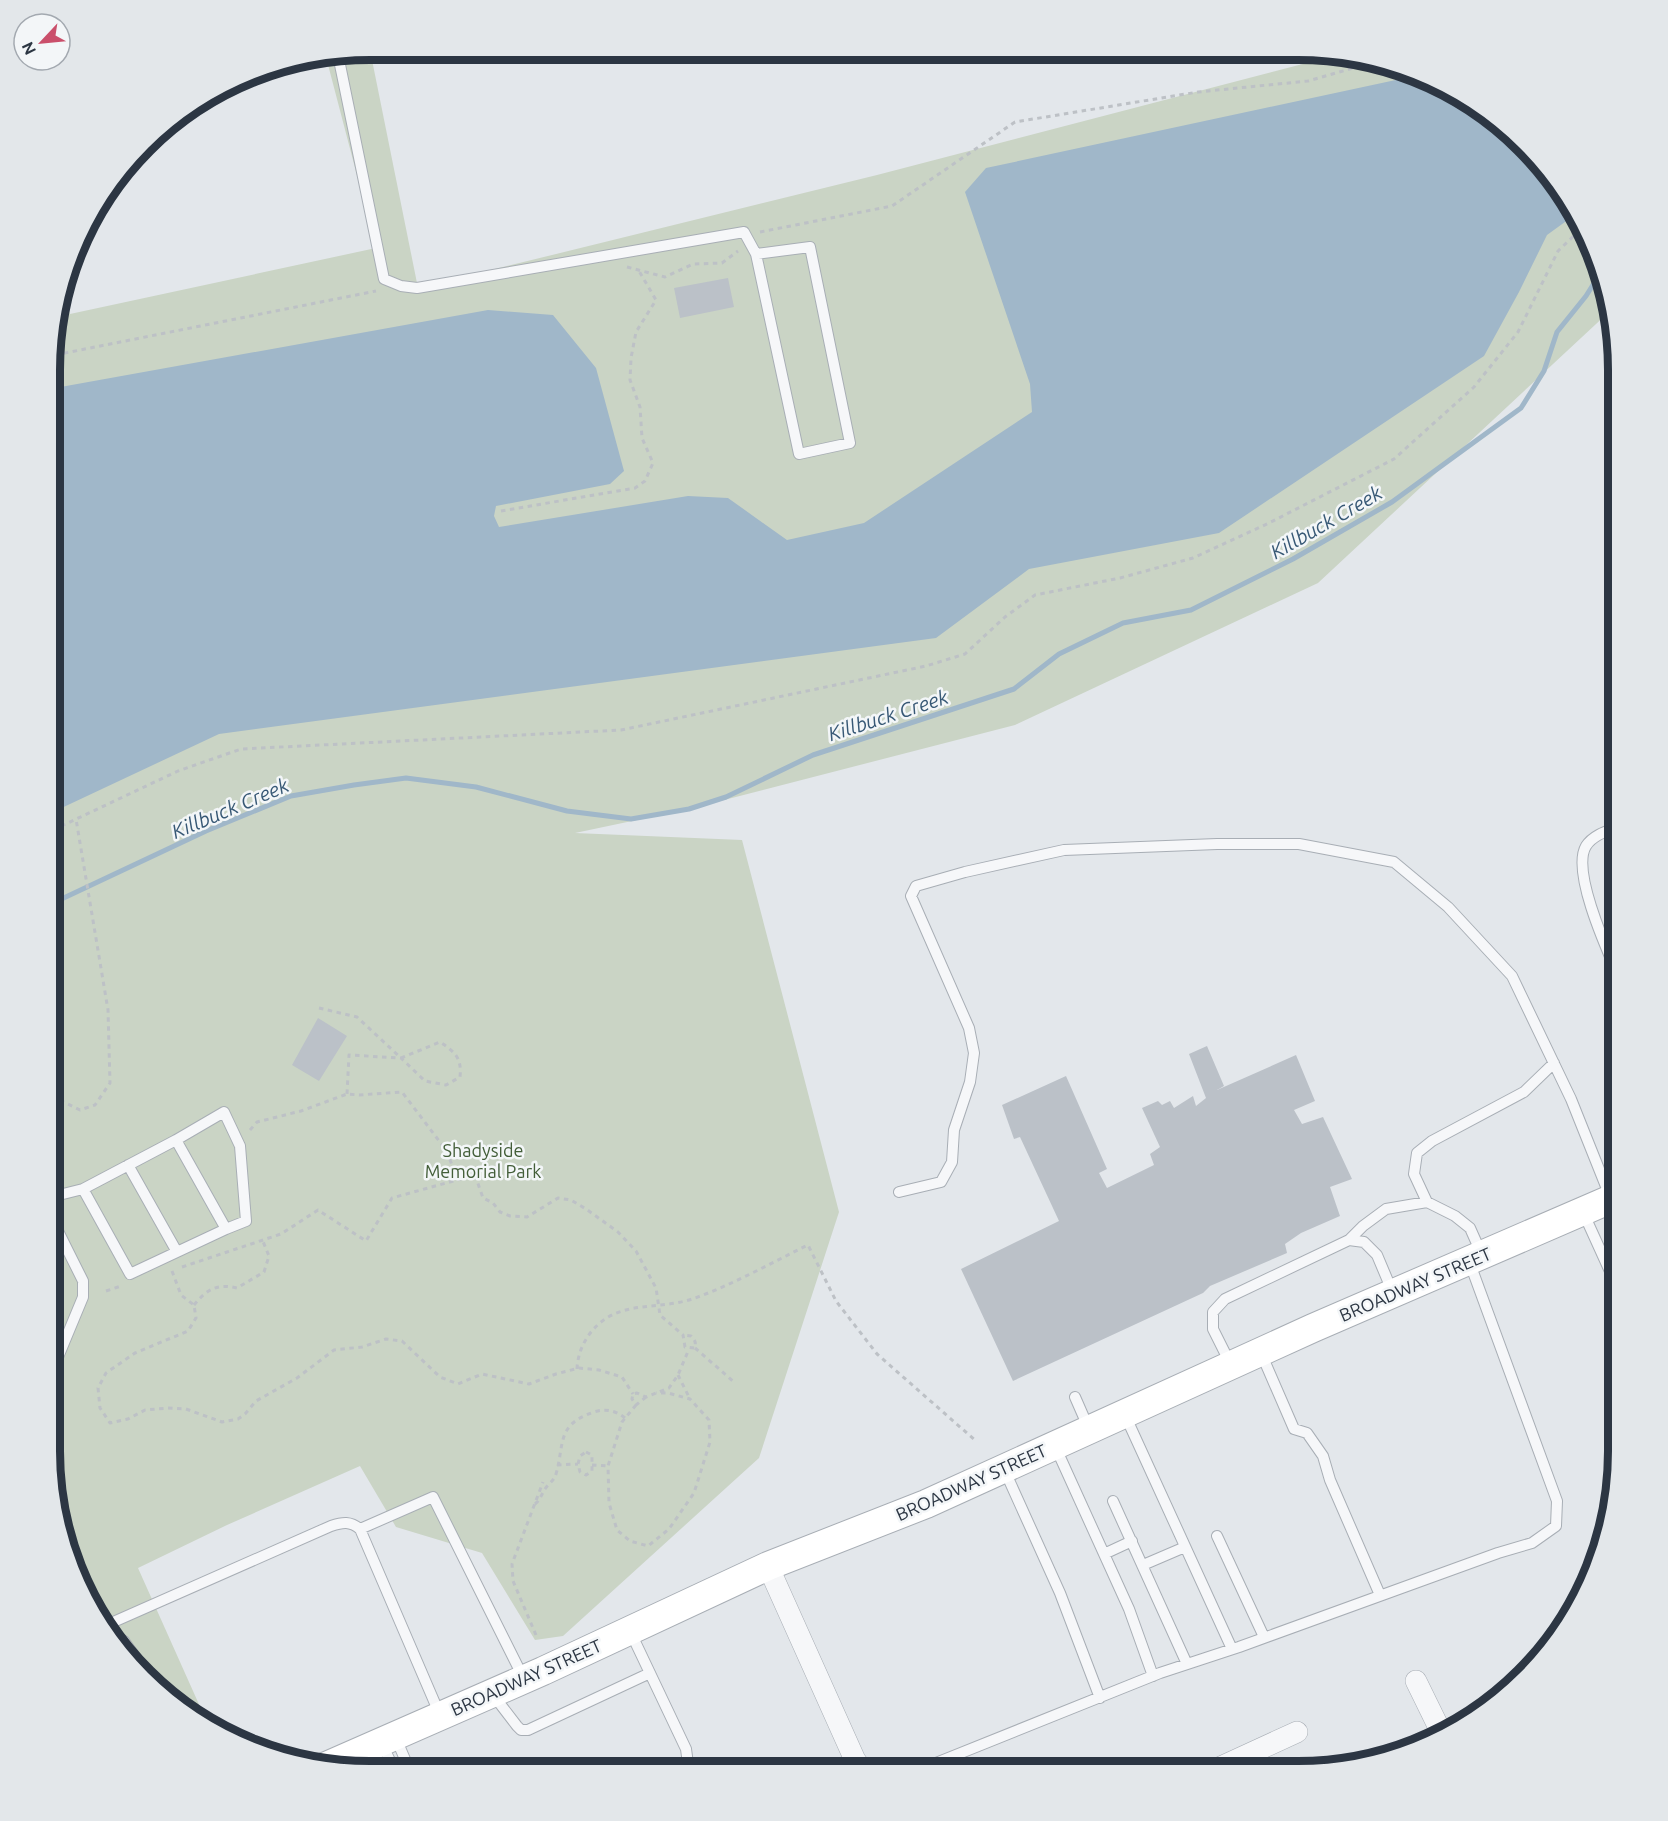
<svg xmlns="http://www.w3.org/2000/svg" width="1668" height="1821" font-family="Ubuntu,sans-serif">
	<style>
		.green { fill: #cad4c5 }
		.water { fill: #a0b7c9 }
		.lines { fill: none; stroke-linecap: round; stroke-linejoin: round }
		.stream { stroke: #a0b7c9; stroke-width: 5 }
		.building { fill: #bbc1c8 }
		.lane-casing { stroke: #a8aeb5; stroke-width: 12 }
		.street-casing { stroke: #a8aeb5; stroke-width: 22 }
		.secondary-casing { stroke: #a8aeb5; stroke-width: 30 }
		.path { stroke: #bdc1c6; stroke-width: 3; stroke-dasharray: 4.5 4.5; stroke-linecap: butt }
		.lane { stroke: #f6f7f9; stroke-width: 10 }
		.street { stroke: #f6f7f9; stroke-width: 21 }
		.secondary { stroke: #fff; stroke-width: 28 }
		.labels { text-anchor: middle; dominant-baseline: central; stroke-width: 5; stroke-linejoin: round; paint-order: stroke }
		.park-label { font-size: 18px; fill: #435e39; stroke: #f3f6f8 }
		.street-label { font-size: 18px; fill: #2c3643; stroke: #f3f6f8 }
		.water-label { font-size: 20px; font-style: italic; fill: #375875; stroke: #f3f6f8 }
		.rim { fill: none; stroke: #2c3643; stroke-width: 8 }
	</style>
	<rect width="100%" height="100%" fill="#e3e7eb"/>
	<path class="green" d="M370 50 418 288 877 175 1345 53 1402 67 1476 103 1565 192 1602 267 1610 311 1318 583 1015 725 689 809 575 833 742 840 839 1212 759 1458 563 1636 535 1640 482 1553 396 1527 360 1466 227 1525 138 1568 210 1729 144 1678 103 1629 66 1554 50 1472 56 307 63 288 70 314 376 248 326 57Z"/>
	<path class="water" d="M1419 75 1476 103 1565 192 1576 214 1547 235 1519 292 1484 356 1219 533 1029 569 936 638 219 734 53 812 55 388 488 310 553 315 596 368 624 471 610 484 496 506 494 516 499 527 688 496 728 498 787 540 864 523 1032 412 1030 384 965 192 986 168Z"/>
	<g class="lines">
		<path class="stream" d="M53 903 206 831 291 796 354 785 406 778 476 787 567 811 631 819 689 809 726 797 813 755 1014 689 1059 654 1123 623 1191 610 1293 559 1392 502 1488 432 1521 408 1544 371 1557 332 1586 296 1596 280 1597 258"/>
	</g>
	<path class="building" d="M728 278 734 307 680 318 674 288Z
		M318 1018 347 1036 319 1081 292 1065Z
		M1207 1046 1224 1086 1217 1090 1296 1055 1315 1101 1294 1110 1302 1124 1323 1117 1352 1179 1330 1187 1340 1216 1301 1233 1285 1244 1287 1253 1210 1286 1203 1293 1013 1381 961 1269 1059 1221 1020 1137 1014 1139 1002 1105 1066 1076 1107 1169 1099 1173 1107 1188 1154 1165 1150 1154 1160 1147 1142 1108 1158 1101 1162 1105 1170 1101 1174 1108 1193 1096 1196 1106 1206 1098 1189 1054Z"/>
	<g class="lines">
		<defs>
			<path id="lane" d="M338 55 384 279 401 286 417 288 744 232 756 254 799 454 850 443 810 247 756 254
				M1618 827C1607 831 1593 835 1586 846 1571 871 1607 950 1618 975
				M176 1140 224 1112 240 1146 246 1221 226 1229
				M128 1165 177 1252
				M899 1192 941 1182 952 1162 954 1130 970 1082 974 1053 969 1028 911 896 916 886 965 872 1064 850 1217 844H1299L1394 862 1448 907 1512 976 1571 1099 1611 1199
				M51 1197 83 1189 176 1140 226 1229 130 1274 83 1189
				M1427 1202 1414 1174 1417 1153 1432 1141 1524 1092 1554 1063
				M1583 1212 1618 1289
				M1349 1240 1364 1242 1377 1255 1393 1293
				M1261 1353 1294 1429 1307 1433 1323 1456 1330 1480 1380 1595
				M1231 1365 1213 1329V1312L1225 1299 1349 1240 1363 1226 1386 1209 1427 1202 1455 1216 1470 1228 1482 1255
				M51 1374 83 1297V1281L51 1217
				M1075 1397 1089 1429
				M1125 1415 1232 1649
				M1055 1446 1129 1609 1153 1676
				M1004 1469 1060 1593 1100 1698
				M56 1501 92 1606
				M1113 1501 1187 1664
				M360 1529 433 1497 523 1677
				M1217 1536 1264 1637
				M1104 1554 1132 1541
				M1143 1565 1185 1547
				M102 1627 331 1526C343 1522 350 1521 360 1529L440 1715
				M105 1631 124 1641 158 1689
				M630 1631 686 1749 689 1771
				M494 1696 517 1726 521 1730H528L650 1673
				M395 1736 410 1771
				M381 1742 395 1771
				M916 1771 1160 1673 1239 1647 1498 1553 1532 1543 1556 1526 1557 1501 1469 1261"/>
			<path id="street" d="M768 1566 855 1760 863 1771
				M1416 1681 1442 1734
				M1212 1771 1297 1732"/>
			<path id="secondary" d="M324 1767 543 1671 768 1566 926 1504 1313 1328 1618 1196"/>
		</defs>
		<use href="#lane" class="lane-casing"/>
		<use href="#street" class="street-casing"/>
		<use href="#secondary" class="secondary-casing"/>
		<path class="path" d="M760 232 892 206 1015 122 1198 92 1308 81 1378 61
			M627 267 665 277 693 264 722 263 738 251
			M55 355 376 291
			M501 511 635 488 645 481 653 463 642 438 640 407 630 380 631 358 636 332 656 300 639 271
			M53 830 178 771 241 749 621 730 926 666 965 654 1005 617 1035 595 1120 578 1193 558 1269 523 1394 459 1474 387 1518 332 1558 251 1582 228
			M319 1008 357 1017 401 1058 440 1042C455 1052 462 1058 460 1077L446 1085 425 1081 401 1058 349 1055 347 1094
			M52 1096 80 1110 95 1105 110 1083 108 1010 76 819
			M250 1130 257 1122 301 1111 347 1094 359 1095 402 1092 446 1150 458 1180
			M182 1267 281 1234 318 1210 366 1241 392 1198 475 1175 483 1198 493 1203 500 1212 510 1216 527 1217 558 1198 571 1200 586 1209 618 1232 636 1251 656 1288 660 1315 683 1335 685 1347 695 1348C696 1342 695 1340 691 1336L683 1335
			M172 1271 181 1295 194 1305 196 1318 188 1331 135 1353 106 1373 98 1388 100 1408 110 1423 128 1419 145 1410 168 1408 186 1409 222 1422 238 1419 245 1414 256 1401 297 1378 334 1350 362 1347 386 1339 402 1341 440 1377 458 1384 482 1374 529 1384 556 1374 579 1368 599 1370 622 1377 633 1394
			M106 1291 121 1286
			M194 1305C206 1290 217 1283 237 1288L264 1272 269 1256 262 1239
			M695 1348 734 1382
			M577 1369C578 1349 588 1331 605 1319 630 1302 666 1309 695 1298 734 1284 771 1263 808 1245L836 1301 877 1354 976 1441
			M678 1375 690 1399
			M646 1397 636 1405 632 1399 633 1394 637 1393 646 1397 669 1388 678 1375 689 1349
			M636 1405 622 1422 608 1466 609 1503 617 1530 630 1541 648 1546 669 1529 694 1493 710 1442 709 1420 690 1399 668 1393H656
			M586 1452 592 1455V1471L586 1475 580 1472 578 1464 580 1456Z
			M557 1465 578 1464
			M592 1465 608 1466
			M535 1504C541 1499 541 1495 545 1489 549 1483 554 1481 556 1474 565 1442 556 1425 594 1412 606 1408 616 1411 625 1418
			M536 1635 513 1581 512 1564 543 1482"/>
		<use href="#lane" class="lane"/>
		<use href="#street" class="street"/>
		<use href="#secondary" class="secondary"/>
	</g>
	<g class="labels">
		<g class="park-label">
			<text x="483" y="1150">Shadyside<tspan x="483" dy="21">Memorial Park</tspan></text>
		</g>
		<g class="street-label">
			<text transform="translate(1415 1284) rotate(-23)">BROADWAY STREET</text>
			<text transform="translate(971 1482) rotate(-24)">BROADWAY STREET</text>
			<text transform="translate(526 1677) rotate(-24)">BROADWAY STREET</text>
		</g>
		<g class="water-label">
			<text transform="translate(1326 522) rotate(-30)">Killbuck Creek</text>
			<text transform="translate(888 715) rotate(-18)">Killbuck Creek</text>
			<text transform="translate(230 808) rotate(-23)">Killbuck Creek</text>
		</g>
	</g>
	<path d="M0 0H1668V1821H0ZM370 60H1298A310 310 0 0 1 1608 370V1451A310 310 0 0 1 1298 1761H370A310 310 0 0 1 60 1451V370A310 310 0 0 1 370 60Z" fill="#e3e7ea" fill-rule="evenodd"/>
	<path class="rim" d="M370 60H1298A310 310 0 0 1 1608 370V1451A310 310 0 0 1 1298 1761H370A310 310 0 0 1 60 1451V370A310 310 0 0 1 370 60Z"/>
	<g transform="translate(42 42) rotate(244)"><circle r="28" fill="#f3f6f8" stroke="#a3a9b0" stroke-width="1.5"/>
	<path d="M0-4.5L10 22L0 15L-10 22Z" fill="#ca4f6b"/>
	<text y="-9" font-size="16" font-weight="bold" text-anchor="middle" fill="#2c3643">N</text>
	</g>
</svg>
